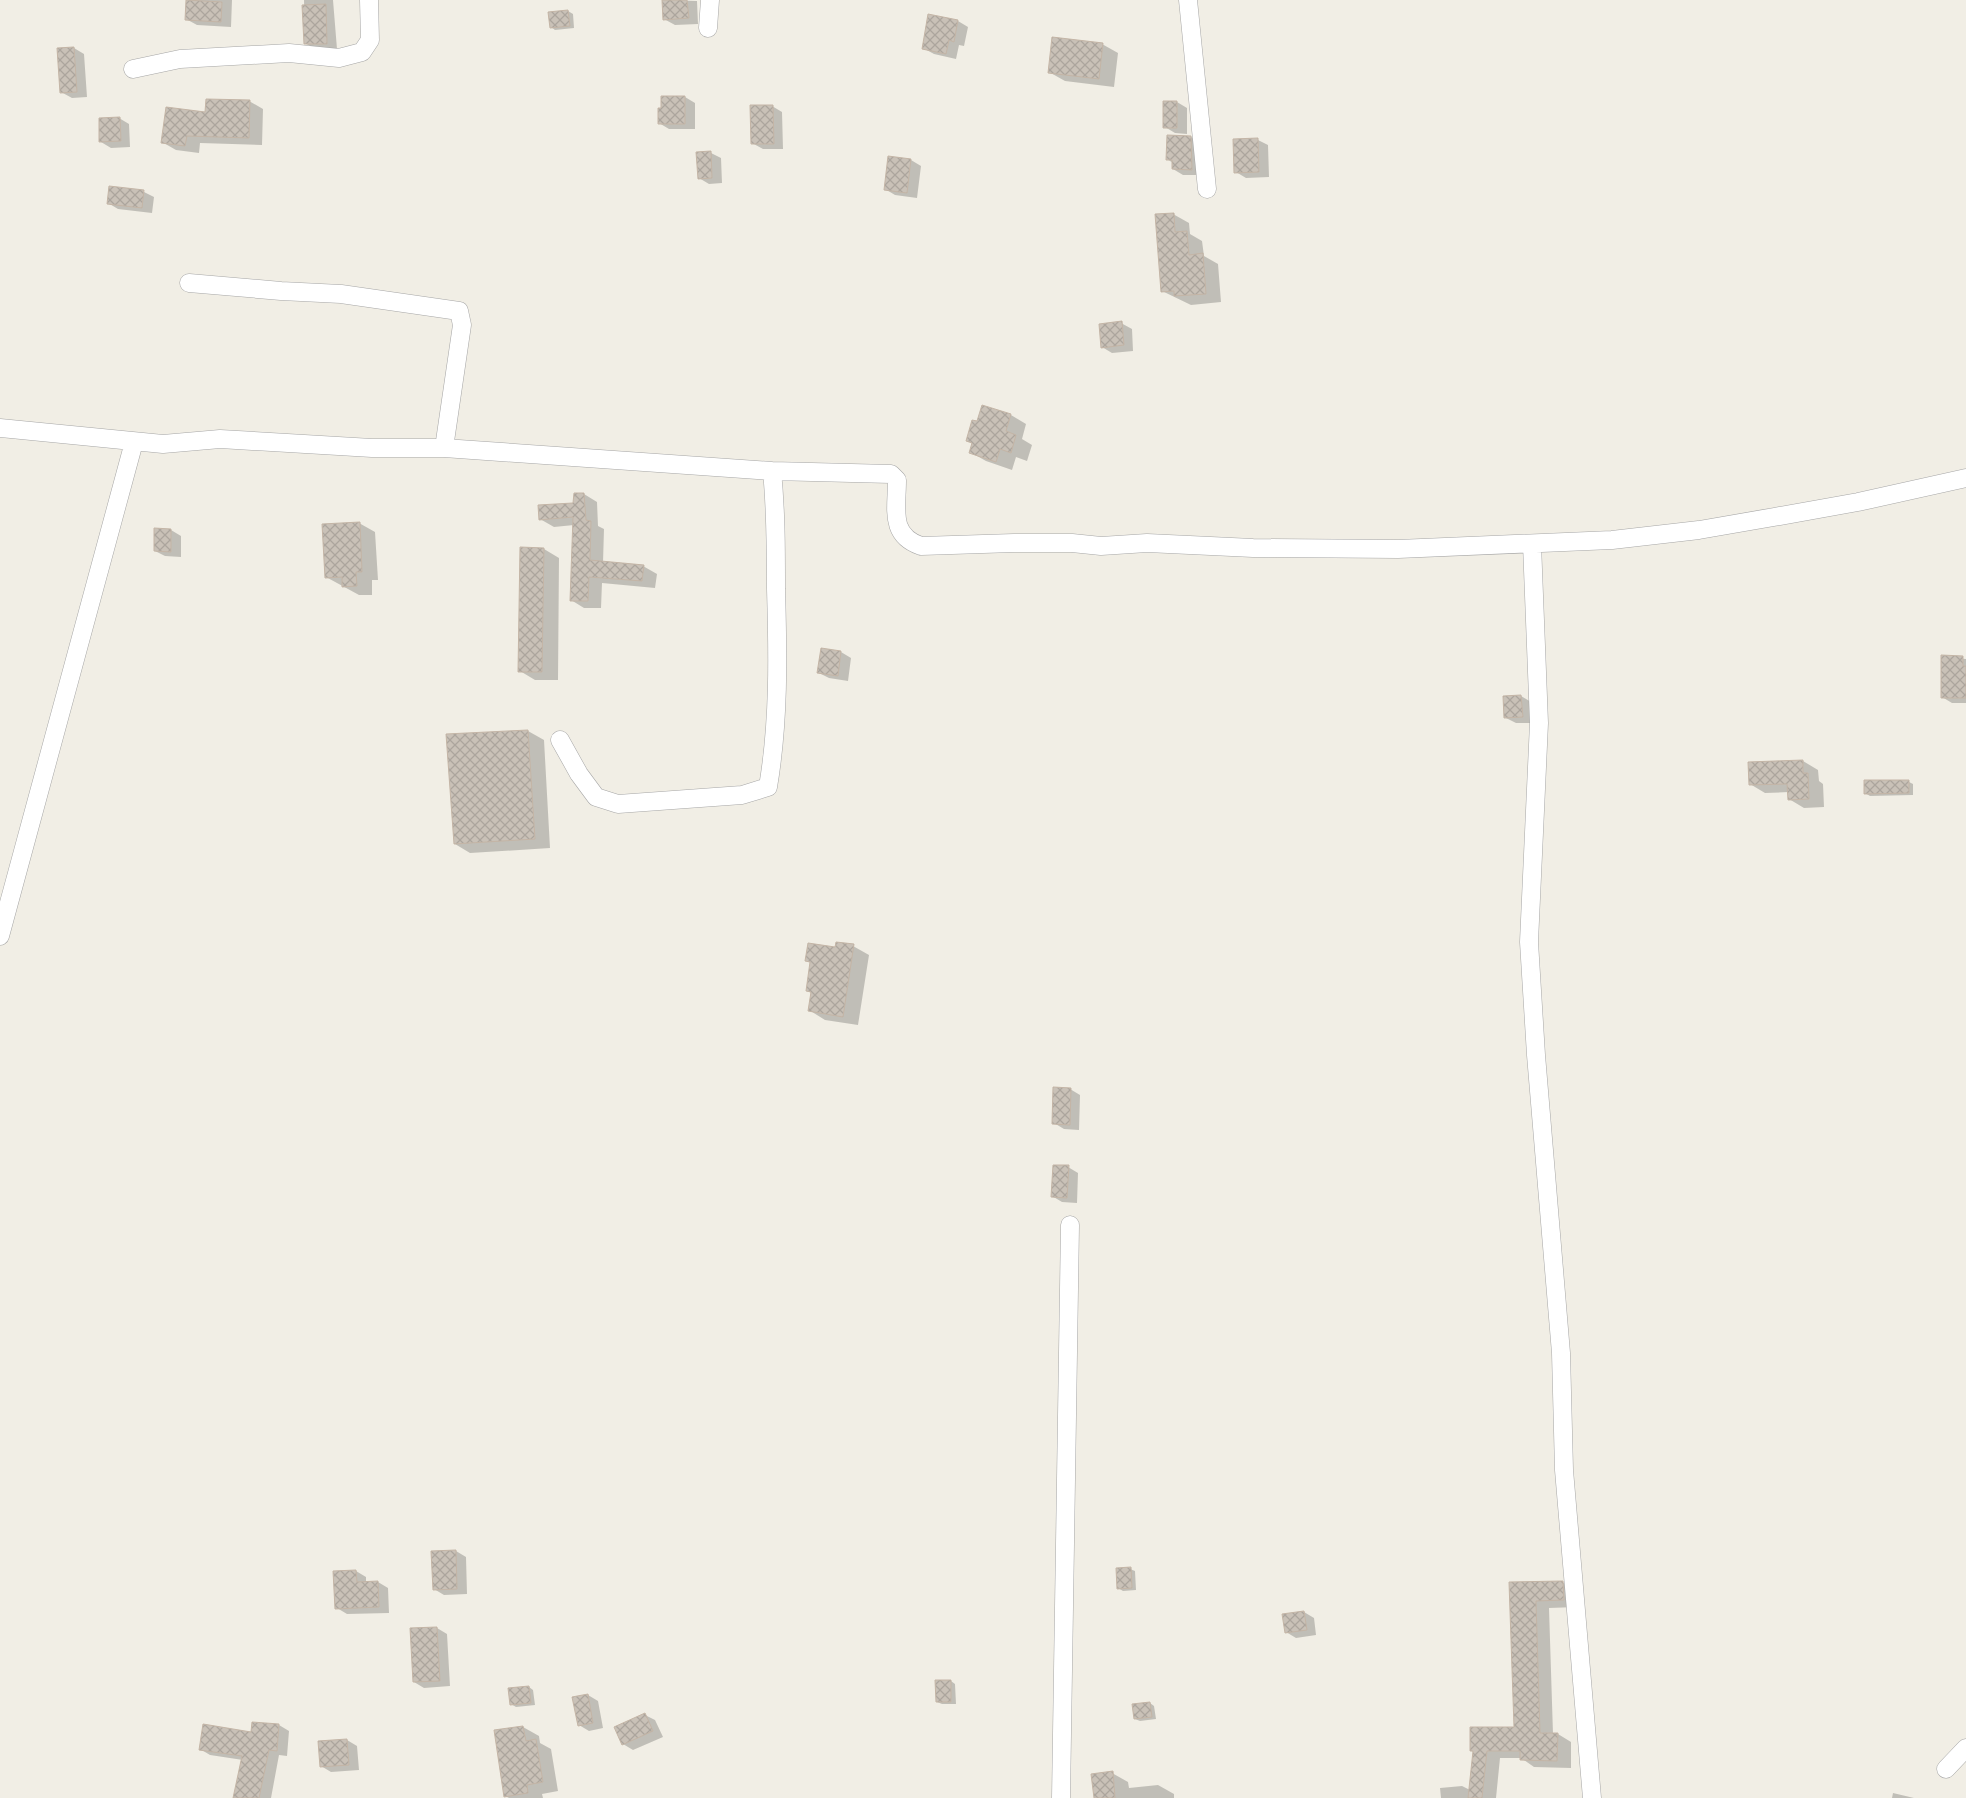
<svg xmlns="http://www.w3.org/2000/svg" width="1966" height="1798" font-family="Jost,sans-serif">
	<style>
		.shadow { fill: #0003 }
		.building { fill: url(#building-cross-hatch); stroke: #c4b5a6 }
		.lines { fill: none; stroke-linecap: round; stroke-linejoin: round }
		.minor-casing { stroke: #a6a6a6; stroke-width: 19 }
		.minor { stroke: #fff; stroke-width: 18 }
	</style>
	<defs>
		<pattern id="building-cross-hatch" width="8" height="8" patternUnits="userSpaceOnUse" patternTransform="scale(1.25)"><rect width="8" height="8" fill="#c9c1b7"/><path d="M0 0l8 8M0 8l8-8" fill="none" stroke="#aca59d"/></pattern>
	</defs>
	<rect width="100%" height="100%" fill="#f1eee5"/>
	<path class="shadow" d="M187 0H232L231 27 197 25 186 19Z
		M304 0H333L337 49H315L305 43Z
		M663 0 697 1 698 24 675 25 664 19Z
		M568 11 573 14 574 28 555 30 551 27Z
		M929 16 958 21 968 27 964 46 959 45 956 59 934 54 923 48Z
		M1102 44 1118 53 1114 87 1065 81 1049 72Z
		M74 48 84 54 87 97 72 98 61 92Z
		M685 97 695 103V129H669L659 123Z
		M249 101 263 109 262 145 200 143 199 153 176 150 162 142 206 114Z
		M1165 102H1177L1187 108V134L1175 133 1165 127Z
		M772 106 782 112 783 149H763L752 143Z
		M119 118 129 124 130 147 111 148 101 142Z
		M1191 137 1201 143 1202 175H1183L1173 169V163L1167 159Z
		M1258 140 1268 145 1269 177 1246 178 1236 172 1234 141Z
		M711 153 721 158 722 183 709 184 699 178Z
		M889 157 911 160 921 166 917 198 895 195 885 189Z
		M110 188 144 192 154 197 152 213 118 209 108 203Z
		M1173 214 1189 223 1190 234 1202 241 1204 256 1218 264 1221 302 1191 305 1162 291Z
		M1121 323 1132 329 1133 351 1112 353 1102 347Z
		M1011 415 1026 424 1022 439 1032 445 1027 461 1016 457 1012 470 986 461 970 452 973 444 967 440 978 423Z
		M584 494 597 502 598 526 604 529 603 563 643 566 657 574 655 588 602 583 601 608H584L571 600 574 525 554 527 540 519 575 504Z
		M359 523 375 532 378 580H372V595H359L326 577Z
		M171 530 181 536V557L165 556 155 551Z
		M544 549 559 558 558 680H535L520 671Z
		M822 649 841 652 851 658 848 681 829 678 819 673Z
		M1943 657 1966 659V703H1952L1942 697Z
		M1521 696 1531 702 1533 723H1516L1506 718 1504 697Z
		M528 731 544 740 550 848 470 853 455 844Z
		M1803 761 1818 770 1819 781 1823 784 1824 807 1804 808 1789 799V792L1765 793 1750 784Z
		M1909 782 1913 784V795L1870 796 1865 793Z
		M853 946 869 955 858 1025 825 1020 809 1010 812 993 807 991 812 963 807 960 836 948Z
		M1070 1089 1080 1095 1079 1130 1064 1129 1054 1123Z
		M1068 1167 1078 1173 1077 1203 1062 1202 1052 1196Z
		M456 1551 466 1557 467 1594 444 1595 434 1589Z
		M1130 1569 1135 1571 1136 1590 1123 1591 1118 1588Z
		M356 1571 366 1577V1583L378 1582 388 1588 389 1613 347 1614 337 1608Z
		M1562 1582 1576 1590 1577 1607 1549 1608 1553 1734H1558L1571 1742V1768L1534 1767 1521 1758H1500L1496 1798H1441L1440 1788 1462 1786 1470 1790 1474 1752 1471 1751 1515 1728 1511 1584Z
		M1304 1612 1314 1618 1316 1635 1296 1638 1286 1632Z
		M437 1628 447 1634 450 1686 424 1688 414 1682Z
		M951 1681 955 1684 956 1704H942L937 1702Z
		M529 1687 533 1690 535 1705 516 1707 511 1704Z
		M588 1695 598 1701 603 1728 589 1731 579 1725Z
		M1150 1703 1154 1706 1156 1719 1140 1721 1135 1719Z
		M645 1715 655 1720 663 1737 633 1750 623 1744Z
		M279 1725 289 1731 287 1756 279 1755 271 1798H235L243 1760 210 1755 200 1749Z
		M523 1727 539 1736 540 1743 551 1749 558 1791 542 1794 543 1798H509L505 1796Z
		M347 1740 357 1746 359 1770 331 1772 321 1766Z
		M1112 1773 1128 1782 1129 1788 1158 1785 1174 1794V1798H1095Z
		M1893 1793 1914 1798H1892Z"/>
	<path class="building" d="M186 0 222 2 221 22 185 20Z
		M662 0H687L689 18 663 20Z
		M326 4 327 44H304L302 5Z
		M568 10 570 26 550 28 548 12Z
		M928 14 958 20 954 42 949 40 946 54 922 49Z
		M1052 37 1103 43 1099 79 1048 73Z
		M74 47 77 92 60 93 57 48Z
		M661 96H685V124H658V108H661Z
		M206 99 250 100 249 138 187 136 185 146 161 143 166 107 205 112Z
		M1163 101H1177V128H1163Z
		M750 105H773L774 144H751Z
		M120 117 121 141 99 142V118Z
		M1167 135 1191 136 1192 170 1172 169V160H1166Z
		M1258 138 1259 172 1234 173 1233 139Z
		M711 151 712 178 698 179 696 152Z
		M888 156 911 159 907 193 884 190Z
		M109 186 144 190 142 208 107 204Z
		M1174 213 1175 232 1187 231 1189 255 1203 253 1206 294 1174 296V291L1161 292 1155 214Z
		M1122 321 1124 345 1101 348 1099 324Z
		M982 405 1011 414 1006 431 1016 435 1011 453 1000 449 996 462 969 453 972 443 966 441 972 420 977 421Z
		M574 493H584L586 520 591 521 590 560 644 565 642 581 589 577 588 601H570L573 517 539 520 538 505 573 503Z
		M360 522 362 572H356L357 586 342 587V577L325 578 322 524Z
		M154 528 171 529V552L154 551Z
		M520 547 544 548 542 672H518Z
		M821 648 841 651 838 676 817 673Z
		M1941 655 1963 656V666H1966V698H1941Z
		M1521 695 1523 717 1504 718 1503 696Z
		M528 730 535 839 454 844 446 734Z
		M1803 760V773H1808L1809 799 1788 800 1787 784 1749 785 1748 762Z
		M1864 780H1909V793L1864 794Z
		M836 942 854 944 843 1017 808 1011 811 992 806 991 810 962 805 961 808 943 835 947Z
		M1053 1087 1071 1088 1070 1125 1052 1124Z
		M1053 1165H1069L1067 1198 1051 1197Z
		M456 1550 457 1589 433 1590 431 1551Z
		M1131 1567 1132 1588 1117 1589 1116 1568Z
		M356 1570 357 1582 378 1581 379 1607 335 1609 333 1571Z
		M1563 1581 1564 1600 1536 1601 1540 1733H1558L1557 1761 1520 1760V1751H1487L1482 1798H1468L1473 1751H1470V1727H1514L1509 1582Z
		M1304 1611 1307 1630 1285 1633 1282 1614Z
		M437 1627 440 1681 413 1682 410 1628Z
		M935 1680H951V1702H936Z
		M529 1686 531 1703 510 1705 508 1688Z
		M588 1694 593 1723 578 1726 572 1697Z
		M1150 1702 1152 1717 1134 1719 1132 1704Z
		M645 1713 653 1731 622 1745 614 1727Z
		M252 1722 279 1724 277 1751 269 1750 259 1798H233L242 1756 199 1750 203 1724 251 1732Z
		M523 1726 526 1741 536 1739 543 1782 527 1785 528 1793 504 1797 494 1730Z
		M347 1739 349 1765 320 1767 318 1741Z
		M1113 1771 1115 1798H1094L1091 1774Z"/>
	<g class="lines">
		<defs>
			<path id="minor" d="M1188 0 1207 189
				M708 28 710 0
				M133 69 180 59 289 53 339 58 362 52 370 40 369 0
				M189 283 281 291 341 294 459 311 462 325 444 448
				M0 428 163 444 220 439 372 448H444L772 471 891 474 897 480C897 509 889 535 921 546L1014 543H1072L1101 546 1147 543 1253 548 1398 549 1612 540 1699 530 1774 517 1858 502 1966 478
				M1532 544 1539 723 1529 942 1536 1055 1561 1353 1564 1470 1592 1798
				M560 740 579 774 596 797 618 804 742 795 768 787C779 722 778 656 776 589 776 549 776 511 772 471
				M0 936 134 442
				M1946 1769 1966 1748
				M1061 1798 1070 1225"/>
		</defs>
		<use href="#minor" class="minor-casing"/>
		<use href="#minor" class="minor"/>
	</g>
</svg>
